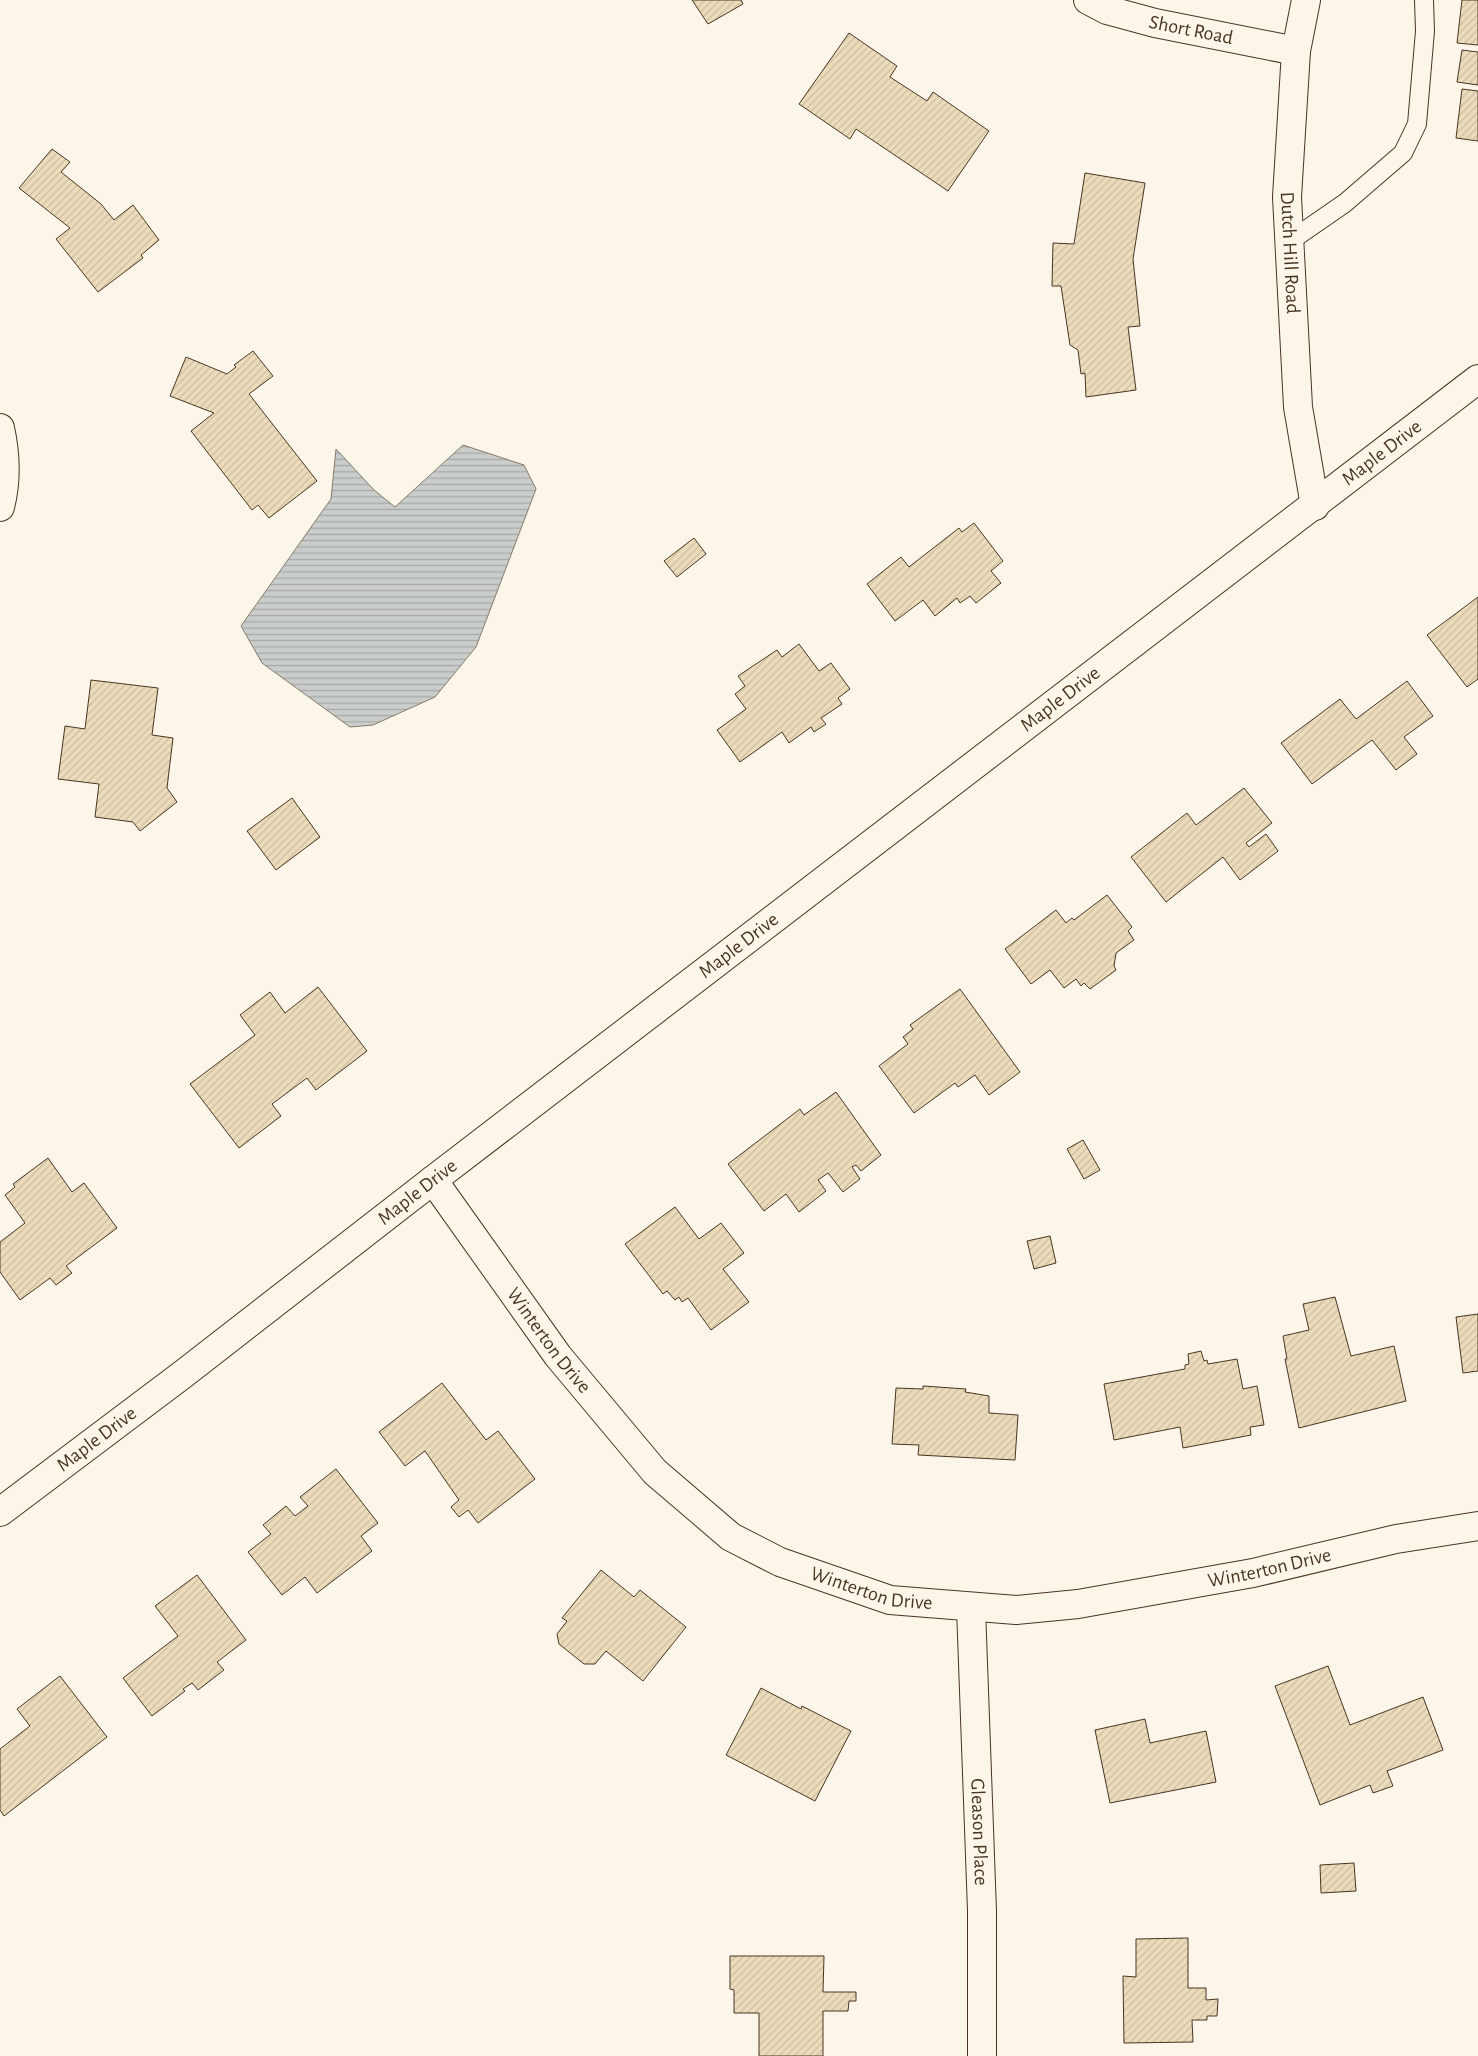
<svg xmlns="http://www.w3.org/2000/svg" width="1478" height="2056" font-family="'Alegreya Sans',sans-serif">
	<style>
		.water { fill: url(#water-rules); stroke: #887966 }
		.building { fill: url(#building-hatch); stroke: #4a3520 }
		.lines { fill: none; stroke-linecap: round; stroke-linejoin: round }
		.service-casing { stroke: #4a3520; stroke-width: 20 }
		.minor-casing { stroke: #4a3520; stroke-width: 30 }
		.tertiary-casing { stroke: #4a3520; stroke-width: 30 }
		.service { stroke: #fbf6e9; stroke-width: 18 }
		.minor { stroke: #fbf6e9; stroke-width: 28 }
		.tertiary { stroke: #fbf6e9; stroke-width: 28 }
		.labels { text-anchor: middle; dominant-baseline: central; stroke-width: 4; stroke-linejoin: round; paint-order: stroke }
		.street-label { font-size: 20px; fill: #4a3520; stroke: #fbf6e9 }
	</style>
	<defs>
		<pattern id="water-rules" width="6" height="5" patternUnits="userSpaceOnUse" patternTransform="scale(1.25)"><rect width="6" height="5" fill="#c9cecd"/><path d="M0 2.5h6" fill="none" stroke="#a5a8a6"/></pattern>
		<pattern id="building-hatch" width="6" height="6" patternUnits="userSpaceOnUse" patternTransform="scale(1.25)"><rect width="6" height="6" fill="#ecdcbc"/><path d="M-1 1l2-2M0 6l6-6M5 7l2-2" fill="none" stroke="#ccbda1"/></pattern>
	</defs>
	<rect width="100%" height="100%" fill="#fbf6e9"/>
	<path class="water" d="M463 445 524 465 536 489 476 647 435 697 373 725 350 727 262 663 241 626 331 499 336 449 374 490 395 507Z"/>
	<path class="building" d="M692 0H741L743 4 708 24Z
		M1462 0H1478V45L1457 43Z
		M849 33 897 66 890 77 927 101 933 92 989 131 948 191 856 129 850 139 799 104Z
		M1462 50 1478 52V85L1457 82Z
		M1462 89 1478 91V141L1456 138Z
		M52 149 70 162 61 172 101 204 114 220 133 205 159 240 141 255 143 258 98 292 56 239 70 228 19 188Z
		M1085 173 1145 183 1133 259 1140 326 1128 327 1136 390 1086 397 1085 373 1081 374 1078 350 1070 345 1061 286H1052L1053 243 1074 244Z
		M253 351 273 376 249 394 317 481 269 518 258 505 252 510 191 431 214 413 170 396 186 357 227 374 236 367 234 365Z
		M974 523 1003 561 991 571 1001 583 976 603 970 596 960 603 957 598 935 616 923 600 895 621 867 584 901 557 909 567 959 528 962 532Z
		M694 538 706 554 677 577 664 561Z
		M1478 597V679L1467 687 1427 635Z
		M799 644 819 671 831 663 850 689 838 698 842 704 821 718 826 724 814 732 811 727 789 743 782 732 740 762 717 730 746 709 735 694 745 686 738 676 777 650 782 657Z
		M91 680 158 688 152 735 173 738 167 788 177 802 140 831 133 822 95 817 99 784 58 779 65 726 85 729Z
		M1407 681 1433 716 1404 737 1417 754 1396 770 1372 740 1312 784 1281 743 1340 699 1356 719Z
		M1244 788 1272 823 1246 843 1249 847 1266 834 1278 851 1240 880 1223 857 1166 902 1131 857 1187 813 1196 825Z
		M292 798 320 837 276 870 247 831Z
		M1107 895 1132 927 1128 931 1134 940 1116 953 1114 966 1116 970 1090 989 1084 983 1081 986 1076 979 1064 988 1050 970 1031 984 1005 949 1056 910 1066 923 1072 918 1074 920Z
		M318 987 367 1051 316 1090 307 1078 272 1104 281 1116 239 1148 190 1084 255 1035 240 1015 270 992 285 1013Z
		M960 989 1020 1072 989 1095 975 1075 958 1087 955 1083 914 1113 879 1066 908 1044 903 1037 913 1029 910 1025Z
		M836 1092 881 1155 861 1171 856 1165 852 1167 860 1179 843 1192 828 1173 818 1180 826 1191 799 1212 786 1194 764 1211 728 1164 800 1109 804 1115Z
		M1083 1140 1100 1170 1084 1179 1067 1149Z
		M48 1158 72 1192 84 1183 117 1228 66 1266 72 1273 56 1285 50 1278 20 1300 0 1272V1242L25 1223 5 1195 15 1187 13 1184Z
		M675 1207 699 1239 721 1223 744 1253 723 1269 749 1302 711 1330 688 1298 682 1302 679 1297 675 1300 667 1291 663 1294 625 1244Z
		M1050 1236 1056 1263 1034 1269 1027 1241Z
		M1335 1297 1351 1356 1394 1346 1406 1401 1299 1428 1285 1359H1287L1283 1336 1309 1330 1303 1304Z
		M1478 1314V1371L1463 1373 1456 1317Z
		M1201 1351 1204 1361 1207 1360 1208 1364 1237 1359 1243 1389 1257 1386 1264 1425 1250 1427 1251 1435 1183 1448 1180 1427 1114 1440 1104 1384 1185 1369V1365L1189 1364 1188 1354Z
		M442 1383 486 1440 498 1431 535 1479 478 1523 468 1510 459 1517 451 1507 459 1500 425 1451 405 1466 379 1432Z
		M923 1386 966 1389 965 1392 989 1396V1413L1018 1415 1015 1460 918 1455 919 1445 892 1444 896 1388 923 1389Z
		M336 1469 378 1523 361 1536 372 1551 317 1593 305 1577 282 1595 248 1552 271 1534 263 1525 286 1506 295 1516 308 1506 300 1497Z
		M601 1570 634 1597 640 1590 686 1627 643 1681 606 1651 595 1664H584L559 1644 557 1634 567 1621 562 1618Z
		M197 1575 246 1640 217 1662 224 1670 198 1690 192 1683 183 1689 185 1691 152 1716 123 1678 178 1636 155 1606Z
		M1328 1666 1350 1725 1423 1697 1443 1750 1387 1771 1393 1786 1373 1793 1370 1785 1320 1805 1275 1686Z
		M60 1676 107 1737 4 1816 0 1810V1749L30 1726 17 1709Z
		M761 1688 801 1709 802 1706 851 1731 815 1801 726 1755Z
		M1145 1719 1150 1743 1206 1731 1216 1782 1110 1803 1095 1730Z
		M1354 1863 1356 1891 1321 1893 1320 1865Z
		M1188 1938V1988H1206V2000L1218 1999 1217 2016H1207V2020H1192L1193 2042 1124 2043 1123 1976 1136 1977V1939Z
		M730 1956H824L823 1992H856V2001H849L848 2011H823V2056H759V2013H734V1990L730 1989Z"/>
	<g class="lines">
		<defs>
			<path id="service" d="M1290 241 1345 203 1403 153 1417 124 1425 31 1424 0"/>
			<g id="minor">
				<path id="s1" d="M1088 0 1107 10 1155 23 1296 51"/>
				<path id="s2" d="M1306 0 1296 51 1287 197 1298 407 1315 506"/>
				<path d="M0 428C6 455 7 480 0 507"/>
				<path id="s3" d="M433 1180 558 1356 655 1472 731 1537 780 1562 890 1600 1016 1610 1078 1604 1253 1573 1396 1539 1478 1526"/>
				<path id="s4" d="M971 1608 982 1911V2056"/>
			</g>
			<g id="tertiary">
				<path id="s5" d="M0 1512 182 1375 433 1180 1478 379"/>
			</g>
		</defs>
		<use href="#service" class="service-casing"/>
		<use href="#minor" class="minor-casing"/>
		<use href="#tertiary" class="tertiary-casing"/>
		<use href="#service" class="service"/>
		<use href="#minor" class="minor"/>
		<use href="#tertiary" class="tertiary"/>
	</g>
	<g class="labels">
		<g class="street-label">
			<text stroke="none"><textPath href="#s1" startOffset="108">Short Road</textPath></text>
			<text stroke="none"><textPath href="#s2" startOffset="254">Dutch Hill Road</textPath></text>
			<text stroke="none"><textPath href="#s5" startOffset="1741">Maple Drive</textPath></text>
			<text stroke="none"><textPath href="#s5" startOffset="1336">Maple Drive</textPath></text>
			<text stroke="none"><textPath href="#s5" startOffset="931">Maple Drive</textPath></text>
			<text stroke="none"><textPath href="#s5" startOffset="526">Maple Drive</textPath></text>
			<text stroke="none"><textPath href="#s3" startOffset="198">Winterton Drive</textPath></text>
			<text stroke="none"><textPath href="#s5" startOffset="121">Maple Drive</textPath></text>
			<text stroke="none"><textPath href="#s3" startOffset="1022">Winterton Drive</textPath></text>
			<text stroke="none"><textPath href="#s3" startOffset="618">Winterton Drive</textPath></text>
			<text stroke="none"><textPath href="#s4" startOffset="224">Gleason Place</textPath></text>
		</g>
	</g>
</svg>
